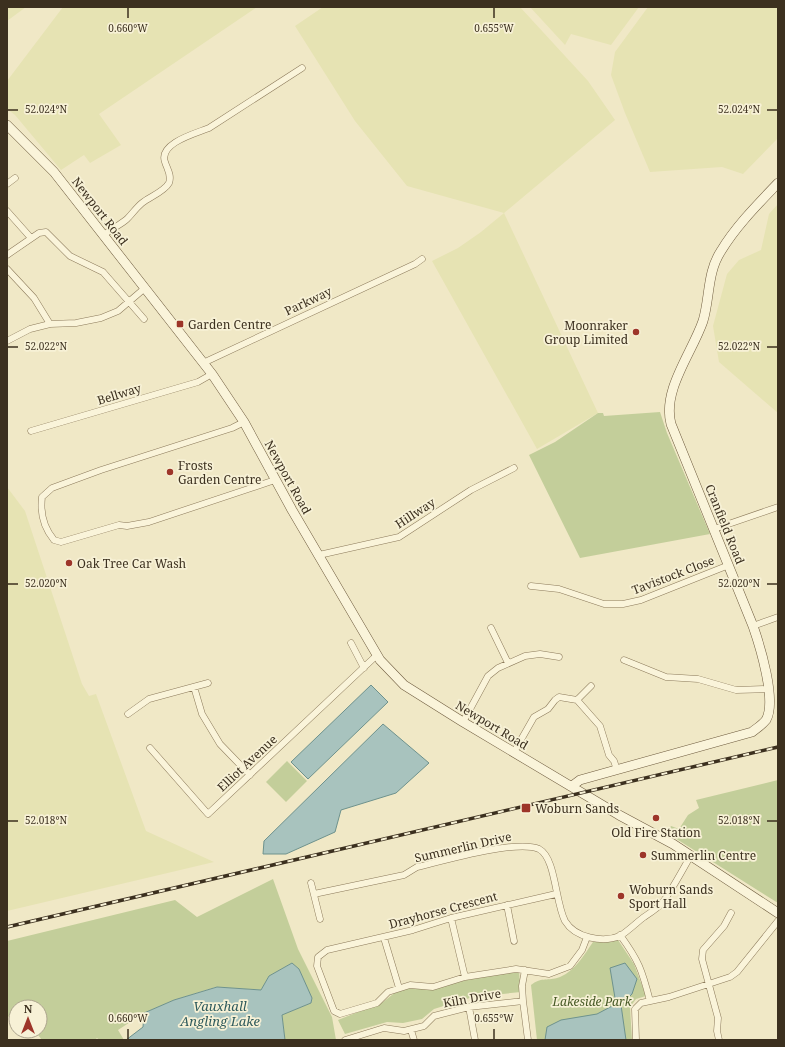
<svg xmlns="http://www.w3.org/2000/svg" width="785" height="1047" font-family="'Noto Serif',serif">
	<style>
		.farmland { fill: #e6e3b3 }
		.green { fill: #c3ce9a }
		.water { fill: #a8c3be; stroke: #6e928d }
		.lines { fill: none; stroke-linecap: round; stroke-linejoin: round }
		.street-casing { stroke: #8c7a5b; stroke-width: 7 }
		.secondary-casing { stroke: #6e5b3e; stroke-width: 10 }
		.street { stroke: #faf4da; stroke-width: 6 }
		.secondary { stroke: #faf4da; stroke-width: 9 }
		.rail-casing { stroke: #3c301f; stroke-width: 3.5 }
		.rail { stroke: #f7f1d6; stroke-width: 2; stroke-dasharray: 6; stroke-linecap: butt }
		.ticks { fill: none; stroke: #3c301f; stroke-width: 1.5 }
		.poi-dot { fill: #9d3529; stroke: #f7f1d6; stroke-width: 1.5 }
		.labels { text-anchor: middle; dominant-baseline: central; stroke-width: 3.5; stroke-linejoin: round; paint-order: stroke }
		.street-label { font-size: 12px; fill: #3c301f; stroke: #f7f1d6 }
		.poi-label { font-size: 12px; fill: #3c301f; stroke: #f7f1d6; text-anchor: start }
		.park-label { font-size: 12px; font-style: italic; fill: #465925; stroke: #f7f1d6 }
		.water-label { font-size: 13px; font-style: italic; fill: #2e5a5c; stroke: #f7f1d6 }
		.ticks-label { font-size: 10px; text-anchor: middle; fill: #3c301f; stroke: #f7f1d6; stroke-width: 3.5; stroke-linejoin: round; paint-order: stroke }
	</style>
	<rect width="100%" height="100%" fill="#f0e8c6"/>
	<path class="farmland" d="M7 7H26L7 21Z
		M63 7H257L99 114 121 145 90 163 84 155 61 170 15 115 7 109V81Z
		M323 7H520L588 81 615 120 504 213 598 413 537 449 432 261 458 248 481 232 504 213 407 186 355 121 295 26Z
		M530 7H639L611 45 571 34 565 45Z
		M648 7H778V138L743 174 722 167 650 172 625 113 611 75 615 52Z
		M778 204V413L719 362 713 326 727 274 739 260 761 250 769 214Z
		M7 487 25 511 82 684 89 696 96 694 146 831 214 862 7 911Z"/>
	<path class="green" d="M660 412 667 433 710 534 580 558 529 455 555 442 598 413H603L604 416Z
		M287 761 307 781 286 802 266 782Z
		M778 780V903L667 833 671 826 679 829 688 815 699 808 696 800Z
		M273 879 298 949 332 1017 336 1040H285L282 1015 311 1003 312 999 299 969 292 963 269 976 261 990 216 987 174 1000 144 1013 118 1030 124 1040H99L97 1038 95 1040H42L35 1031H40V1007H16V1019L7 1016V941L175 900 197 917Z
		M618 940 634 964 646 996 636 999 630 1007 632 1040H537L531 985C541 977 546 981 557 978 574 973 584 955 593 942Z
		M519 972 521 992 473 997 434 1009 422 1019 403 1023 387 1022 345 1034 338 1020 383 1002 397 991 408 987H433L501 973Z"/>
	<path class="water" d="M371 685 388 702 308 779 291 762Z
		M383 724 429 763 396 793 341 810 335 832 286 854H263L264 841Z
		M292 963 299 969 312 998 311 1003 282 1015 285 1040H126L143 1027 144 1013 174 1000 217 987 261 990 269 976Z
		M625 963 637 979 632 994 621 1005 626 1040H545L547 1027 561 1020 597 1014 616 1004 610 968Z"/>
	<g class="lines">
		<defs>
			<path id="street" d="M7 184 15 178
				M7 211 31 238
				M104 235C111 229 120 225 127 219 132 214 136 208 142 203 149 197 164 192 169 183 172 175 167 169 165 162 158 143 197 133 209 128L302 68
				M7 255 39 233 46 232 70 256 103 272 144 319
				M7 269 34 298 50 324
				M7 341 30 329 50 324 76 323 101 318 118 311 145 288
				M203 363 415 264 422 259
				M244 422 232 428 101 470 52 488 42 497C40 513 44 528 54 540L61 542 119 525 127 526 149 522 275 480
				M31 431 198 382 212 374
				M714 529 778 507
				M319 555 399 537 471 490 514 468
				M531 586 559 589 604 604H623L641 600 729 565
				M753 626 778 617
				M491 628 508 663
				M351 643 364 668
				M624 660 666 677 698 679 736 690 768 689
				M194 687 202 714 220 744 250 775
				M577 700 591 686
				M128 714 149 699 208 683
				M463 722 488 676 498 668 525 656 540 654 559 657
				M150 748 208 814 377 655
				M514 752 534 717 548 709 555 700 559 697 577 700 600 726 609 755 614 761 617 770
				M311 883 320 919
				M314 894 404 875 417 867C442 861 517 839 539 849 556 858 555 902 565 921 575 938 603 943 620 936 628 931 636 923 644 917 650 913 658 908 663 902 673 888 682 871 691 855
				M556 894 451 918 413 930 327 950 318 957 317 966 334 1011 340 1014 377 1003 388 992 410 985 433 987 465 977 516 969 549 974 570 966 582 950 587 937
				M507 905 514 941
				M451 918 465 977
				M620 935C639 961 642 970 650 1001
				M384 938 399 988
				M523 1001 522 986 525 970
				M469 1007 475 1040
				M411 1030 414 1040
				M345 1040 384 1028 404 1031 424 1026 434 1016 469 1007 523 1001 528 1040
				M636 1040 635 1009 641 1003 669 997 730 977 737 972 778 921
				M719 1040 717 1031 718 1018 702 959 703 950 724 926 731 913"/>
			<path id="secondary" d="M7 125 54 172 212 374 244 422 292 510 380 660 404 685 463 722 619 815 673 844 778 913
				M572 786 580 780 752 732C757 728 762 725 766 720 777 701 760 646 753 626L671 424C662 390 692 353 703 321 710 298 707 272 721 251 736 226 758 204 778 183"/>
		</defs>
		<use href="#street" class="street-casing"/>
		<use href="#secondary" class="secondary-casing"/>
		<use href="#street" class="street"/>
		<use href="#secondary" class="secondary"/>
		<defs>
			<path id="rail" d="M7 927 778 747"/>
		</defs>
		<use href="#rail" class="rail-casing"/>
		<use href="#rail" class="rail"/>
	</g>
	<path class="ticks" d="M128 8V18M494 8V18M8 110H18M767 110H777M8 347H18M767 347H777M8 584H18M767 584H777M8 821H18M767 821H777M128 1029V1039M494 1029V1039"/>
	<g class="poi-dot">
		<rect x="176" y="320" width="8" height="8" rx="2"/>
		<circle cx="636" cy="332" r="4"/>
		<circle cx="170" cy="472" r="4"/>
		<circle cx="69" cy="563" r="4"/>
		<rect x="521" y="803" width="10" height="10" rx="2"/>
		<circle cx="656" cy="818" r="4"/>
		<circle cx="643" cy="855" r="4"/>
		<circle cx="621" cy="896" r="4"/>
	</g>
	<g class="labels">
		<g class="street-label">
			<text transform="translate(100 211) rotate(52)">Newport Road</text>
			<text transform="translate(308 301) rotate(-25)">Parkway</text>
			<text transform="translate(119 394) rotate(-17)">Bellway</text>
			<text transform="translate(288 477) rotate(61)">Newport Road</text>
			<text transform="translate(415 513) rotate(-33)">Hillway</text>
			<text transform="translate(725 524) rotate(68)">Cranfield Road</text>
			<text transform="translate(673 575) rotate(-21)">Tavistock Close</text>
			<text transform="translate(492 725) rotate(31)">Newport Road</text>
			<text transform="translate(247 763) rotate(-43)">Elliot Avenue</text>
			<text transform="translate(463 847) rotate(-13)">Summerlin Drive</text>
			<text transform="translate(443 910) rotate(-15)">Drayhorse Crescent</text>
			<text transform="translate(472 998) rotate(-10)">Kiln Drive</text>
		</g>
		<g class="poi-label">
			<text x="188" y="324">Garden Centre</text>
			<text x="628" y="325" text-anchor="end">Moonraker<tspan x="628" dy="14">Group Limited</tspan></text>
			<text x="178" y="465">Frosts<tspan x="178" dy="14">Garden Centre</tspan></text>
			<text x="77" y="563">Oak Tree Car Wash</text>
			<text x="535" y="808">Woburn Sands</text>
			<text x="656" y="832" text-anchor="middle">Old Fire Station</text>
			<text x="651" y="855">Summerlin Centre</text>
			<text x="629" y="889">Woburn Sands<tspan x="629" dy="14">Sport Hall</tspan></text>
		</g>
		<g class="park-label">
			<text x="592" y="1001">Lakeside Park</text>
		</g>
		<g class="water-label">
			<text x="220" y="1006">Vauxhall<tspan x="220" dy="15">Angling Lake</tspan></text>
		</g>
	</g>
	<g class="ticks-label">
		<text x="128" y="32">0.660°W</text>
		<text x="494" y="32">0.655°W</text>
		<text x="46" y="113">52.024°N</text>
		<text x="739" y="113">52.024°N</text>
		<text x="46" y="350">52.022°N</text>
		<text x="739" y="350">52.022°N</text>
		<text x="46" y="587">52.020°N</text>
		<text x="739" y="587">52.020°N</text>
		<text x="46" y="824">52.018°N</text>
		<text x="739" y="824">52.018°N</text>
		<text x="128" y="1022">0.660°W</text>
		<text x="494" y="1022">0.655°W</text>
	</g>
	<rect width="785" height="1047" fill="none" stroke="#3c301f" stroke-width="16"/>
	<g transform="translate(28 1019)"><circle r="19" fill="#f7f1d6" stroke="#aca48d"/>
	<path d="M0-3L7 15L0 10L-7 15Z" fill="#9d3529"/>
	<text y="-6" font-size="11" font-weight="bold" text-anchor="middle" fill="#3c301f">N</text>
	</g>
</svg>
